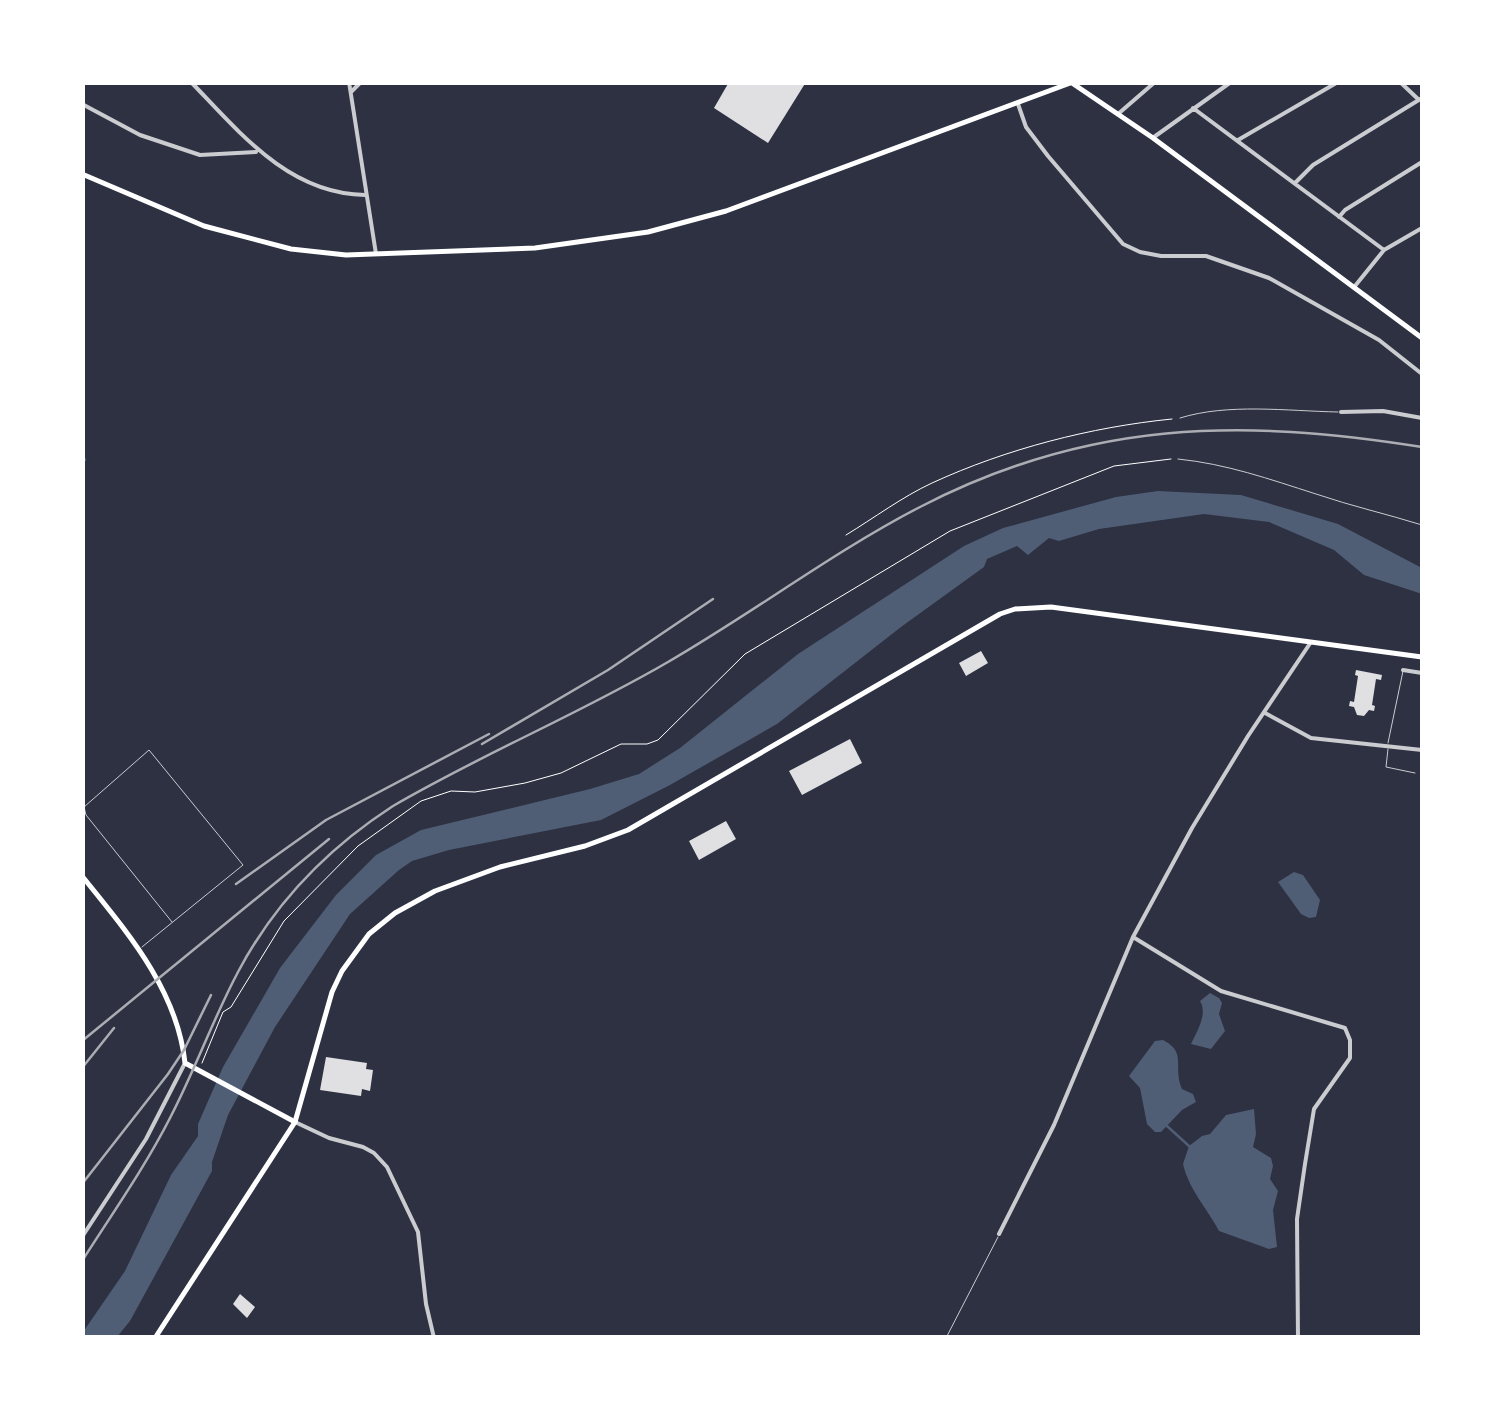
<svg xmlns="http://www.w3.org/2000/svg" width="1505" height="1420" font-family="Cabin,sans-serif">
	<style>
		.water { fill: #4f5d75 }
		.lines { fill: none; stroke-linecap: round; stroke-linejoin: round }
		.stream { stroke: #4f5d75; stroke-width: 2.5 }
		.building { fill: #e0e0e3 }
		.path { stroke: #fff; stroke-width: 1 }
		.service { stroke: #caccd0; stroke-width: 1 }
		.minor { stroke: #caccd0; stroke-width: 4 }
		.tertiary { stroke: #caccd0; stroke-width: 4 }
		.secondary { stroke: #fff; stroke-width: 5 }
		.primary { stroke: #fff; stroke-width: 5 }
		.rail { stroke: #abadb3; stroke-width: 2.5 }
	</style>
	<rect width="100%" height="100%" fill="#2d3142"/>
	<path class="water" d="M1158 491 1241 495 1338 524 1422 568V594L1364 575 1334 550 1269 522 1204 514 1099 529 1059 541 1049 538 1028 555 1017 546 987 559 984 567 901 627 777 724 670 785 601 820 449 850 412 861 399 870 350 914 275 1027 228 1115 212 1162V1171L130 1321 117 1337 83 1338V1332L125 1271 171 1175 198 1136V1124L223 1067 280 968 336 895 376 855 421 830 590 789 639 774 680 748 798 654 964 546 1003 528 1116 497Z
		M1294 872 1303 875 1320 900 1316 917 1309 918 1301 914 1278 882Z
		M1210 993 1219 998 1222 1003 1219 1014 1225 1031 1211 1049 1191 1044C1197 1031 1208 1014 1200 1001Z
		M1163 1040C1188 1053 1172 1066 1182 1089L1193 1094 1196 1102 1182 1110 1161 1132H1155L1147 1124 1140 1088 1129 1076 1155 1041Z
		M1254 1109 1256 1134 1253 1147 1271 1158 1273 1166 1270 1179 1278 1191 1273 1210 1277 1247 1269 1249 1219 1231C1207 1208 1189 1190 1183 1164L1189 1146 1202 1136 1210 1134 1226 1115Z"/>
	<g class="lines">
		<path class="stream" d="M82 455 85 460
			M1167 1126 1189 1146"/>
	</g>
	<path class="building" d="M729 82H806L768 143 714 108Z
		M981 651 988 663 966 676 959 663Z
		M1356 670 1382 675 1381 680 1376 679 1372 705 1375 706 1374 711 1369 710 1364 716 1357 715 1354 707 1349 706 1350 701 1354 702 1358 676 1355 675Z
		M850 739 862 763 802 795 789 771Z
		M726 821 736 839 699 860 689 841Z
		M326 1057 367 1063 366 1069 373 1070 370 1091 362 1089 361 1096 320 1090Z
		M240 1294 255 1307 247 1318 233 1304Z"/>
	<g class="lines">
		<path class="path" d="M846 535C874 518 902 497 932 483 1006 449 1091 427 1172 419
			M202 1063 223 1012 231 1007 284 921 358 846 421 801 451 791 475 792 525 783 561 773 621 744H647L658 740 745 654 950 531 1114 466 1171 459"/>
		<path class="service" d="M1180 418C1228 403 1287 411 1338 412
			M1178 459C1227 464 1269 479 1316 494 1351 506 1387 514 1422 525
			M1388 743 1403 671
			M1388 749 1386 767 1415 773
			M142 947 243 865 149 750 84 807 86 815 172 922
			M946 1338 998 1237"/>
		<path class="minor" d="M191 82C240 133 289 194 365 195
			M349 82 376 254
			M1400 82 1418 99
			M351 92 361 82
			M82 104 140 135 200 155 256 152
			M1018 104 1026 127 1048 156 1123 244 1140 252 1161 256H1206L1269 278 1379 340 1422 374
			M1193 108 1384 250
			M1118 114 1155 82
			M1154 137 1231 82
			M1238 140 1338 82
			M1295 183 1313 165 1422 98
			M1339 217 1345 210 1422 162
			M1355 286 1384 250 1422 228
			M1341 412 1383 411 1422 418
			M1403 670 1422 673
			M1265 713 1311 738 1422 750
			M1133 937 1221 991 1345 1028 1350 1040V1058L1314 1109 1305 1164 1297 1219 1298 1338
			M295 1122 329 1138 363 1147 374 1153 387 1167 418 1232 426 1304 434 1338
			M999 1234 1054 1125 1133 937 1192 828 1248 736 1311 642"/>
		<path class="tertiary" d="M82 1237 146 1139 184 1065"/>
		<path class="secondary" d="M1072 83 1153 138 1422 338
			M82 174 204 226 291 249 346 255 535 248 648 232 726 211 1073 82
			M82 876C127 932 177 989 185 1063L295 1122"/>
		<path class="primary" d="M155 1338 295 1122 332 992 342 971 369 934 395 913 435 891 500 867 585 846 628 830 1000 614 1015 609 1051 607 1422 657"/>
		<path class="rail" d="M482 744 608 670 713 599
			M236 884 326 820 489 734
			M82 1041 329 839
			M82 1068 114 1028
			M82 1184 168 1074 184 1050 211 995
			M82 1261C112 1214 145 1167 170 1118 195 1070 213 1019 238 972 274 904 328 848 393 806 482 754 579 714 668 662 753 613 833 552 920 507 1088 420 1241 418 1422 447"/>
	</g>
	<rect width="1505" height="1420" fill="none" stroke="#ffffff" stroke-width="170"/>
</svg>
